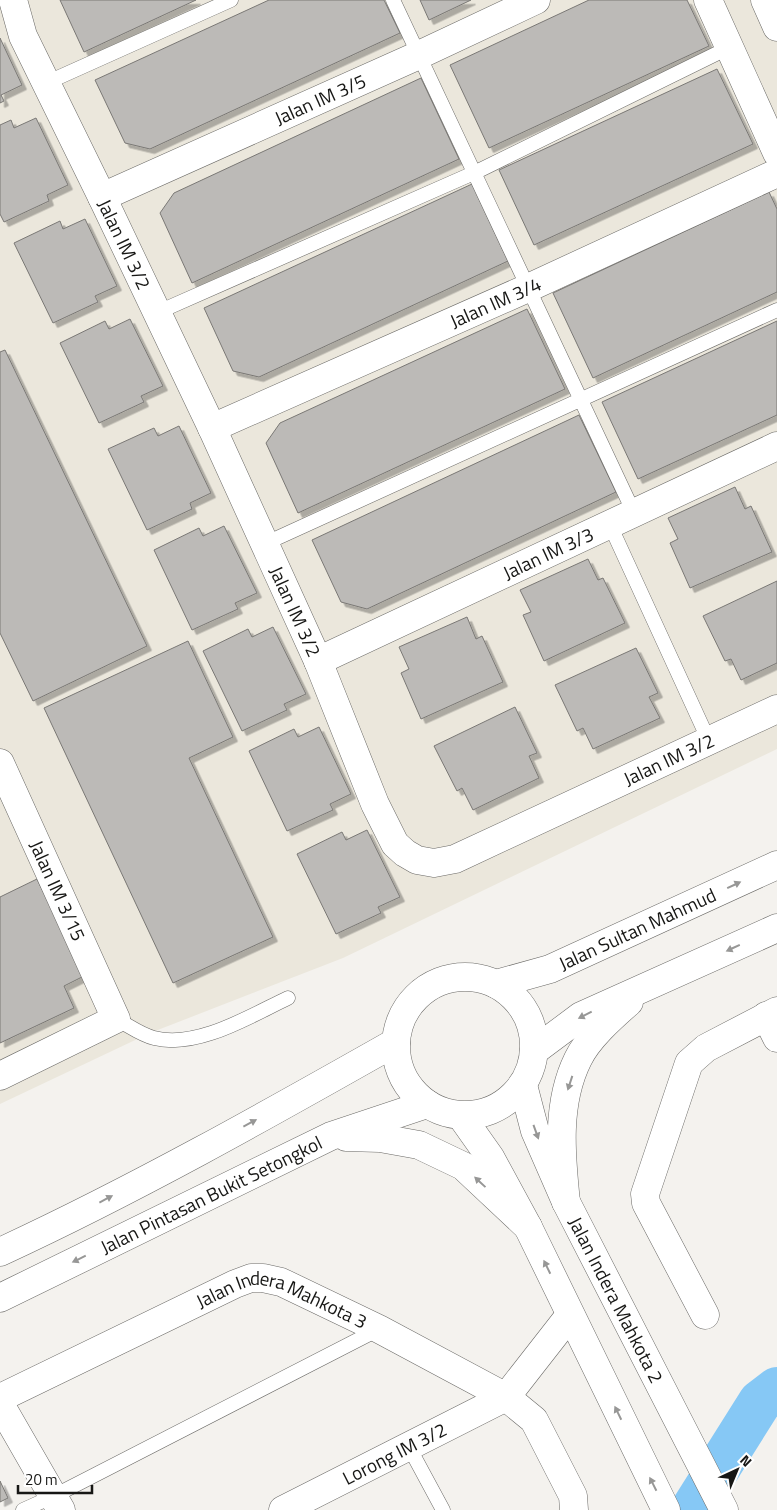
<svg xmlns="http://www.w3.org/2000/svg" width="777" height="1510" font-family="'Titillium Web',sans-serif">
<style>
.built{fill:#ebe7dc}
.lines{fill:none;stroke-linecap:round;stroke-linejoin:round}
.river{stroke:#86c8f5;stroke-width:44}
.building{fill:#bcbab7;stroke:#7a7875;filter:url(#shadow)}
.service-casing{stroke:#6a6966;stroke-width:15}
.minor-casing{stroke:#6a6966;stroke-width:29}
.tertiary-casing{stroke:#6a6966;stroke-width:29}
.secondary-casing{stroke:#6a6966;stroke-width:29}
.service{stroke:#fff;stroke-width:14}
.minor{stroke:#fff;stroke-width:28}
.tertiary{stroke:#fff;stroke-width:28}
.secondary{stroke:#fff;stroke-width:28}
.oneway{fill:#979796}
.labels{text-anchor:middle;stroke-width:4;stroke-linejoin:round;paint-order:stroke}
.street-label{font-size:19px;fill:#171715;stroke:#fff}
</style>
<defs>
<filter id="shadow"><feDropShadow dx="4.5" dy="4.5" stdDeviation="0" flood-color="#0004"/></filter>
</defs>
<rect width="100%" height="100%" fill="#f4f2ee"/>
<path class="built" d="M0,0H777V749L343,958L150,1033L0,1104Z"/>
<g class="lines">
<path class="river" d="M692,1510L760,1402L777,1389"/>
</g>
<path class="building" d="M60,0H196L84,52Z
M269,0H384L400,33L150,149L125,143L95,80Z
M420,0H471L429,20Z
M589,0H687L709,46L489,148L450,65Z
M0,38L22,85L1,95L4,101L0,103Z
M717,69L753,144L534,245L499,170Z
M421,78L459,159L192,283L160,213L174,193Z
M36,118L68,185L47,195L49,201L4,222L0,214V125L11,120L14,128Z
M472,184L508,261L259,377L233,371L204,308Z
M769,192L777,209V292L593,378L553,293Z
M85,219L117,286L95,296L98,302L53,323L14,243L60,221L63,229Z
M527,309L565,389L298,513L266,443L280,423Z
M130,319L163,386L141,396L144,402L99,423L60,343L105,321L109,329Z
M777,321V415L638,479L602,402Z
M5,350L147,646L33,701L0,633V352Z
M579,415L616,492L367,609L341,602L312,540Z
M179,426L211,493L190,503L192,509L147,530L108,449L154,428L158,436Z
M735,487L745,509L751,506L772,552L690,588L670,543L678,539L668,518Z
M224,526L257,593L235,603L238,609L192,630L154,550L199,528L203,536Z
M588,559L598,580L603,578L625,623L544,661L523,615L531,612L520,590Z
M777,581V663L741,680L731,659L725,661L703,616Z
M467,617L476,639L482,636L503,682L421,719L401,673L409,669L399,647Z
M273,627L306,694L284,704L287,710L242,731L203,651L248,629L252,637Z
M188,641L233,737L189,758L273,937L173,983L44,708Z
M636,648L658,693L649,697L660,718L593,749L583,728L577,731L555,685Z
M515,707L537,753L529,756L539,778L473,810L462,788L457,791L434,746Z
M319,727L351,794L330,804L333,810L287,831L249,751L294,729L298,737Z
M367,830L400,897L378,907L381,913L336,934L297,854L342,832L346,840Z
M37,879L84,976L64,986L74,1008L0,1043V897Z
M0,1481L8,1498L0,1502Z"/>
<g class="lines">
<g class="service-casing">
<path id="service" d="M393,0L634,513
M46,83L231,0
M156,313L476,172L730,47
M610,525L709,741
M264,544L777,310
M116,1019C128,1025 141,1035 154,1038C197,1049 250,1016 288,998
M409,1447L443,1510
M23,1510L54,1496L379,1329"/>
</g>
<g class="minor-casing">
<g id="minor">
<path id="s1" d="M13,0L23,36L102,197L212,428L318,661L375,804L395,844L405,853L417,860L434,863L455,859L777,709"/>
<path d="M708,0L777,153"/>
<path id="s2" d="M102,197L419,55L536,0"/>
<path id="s3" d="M212,428L528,288L777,173"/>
<path id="s4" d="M318,661L777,446"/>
<path id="s5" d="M0,763L116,1019L0,1076"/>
<path d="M766,1016L777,1038"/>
<path d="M705,1315L646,1203L645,1194L689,1063L706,1048L777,1011"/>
<path id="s6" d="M0,1398L235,1284L251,1278H263L281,1282L379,1329L506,1397L534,1420L573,1496L574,1510"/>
<path d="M0,1404L61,1510"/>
<path id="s7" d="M283,1510L506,1397L570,1315"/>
</g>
</g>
<g class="tertiary-casing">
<g id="tertiary">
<path d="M765,0L777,27"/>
<path id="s8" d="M523,1085L535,1131L566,1202L724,1510"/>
<path d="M461,1116L490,1157L528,1227L666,1510"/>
</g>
</g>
<g class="secondary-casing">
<g id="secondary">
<circle cx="465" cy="1046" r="69"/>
<path id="s9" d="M496,984L550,969L777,865"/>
<path d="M534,1051L581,1016L777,928"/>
<path d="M346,1137L380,1138L419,1145L463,1166L528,1227"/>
<path d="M566,1202C561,1155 556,1103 578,1059C588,1038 612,1017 629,1002"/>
<path d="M0,1252C134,1190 267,1115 396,1042"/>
<path id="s10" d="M0,1298L331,1136L427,1104"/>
</g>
</g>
<use href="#service" class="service"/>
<use href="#minor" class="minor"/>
<use href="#tertiary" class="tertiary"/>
<use href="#secondary" class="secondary"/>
</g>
<defs><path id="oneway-solid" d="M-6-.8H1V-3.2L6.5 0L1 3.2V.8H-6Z" transform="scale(1.25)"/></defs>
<g class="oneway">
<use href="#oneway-solid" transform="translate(734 885) rotate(-25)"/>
<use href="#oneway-solid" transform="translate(733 948) rotate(155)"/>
<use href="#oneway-solid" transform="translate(585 1015) rotate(153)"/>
<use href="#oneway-solid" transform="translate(570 1083) rotate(108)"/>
<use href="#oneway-solid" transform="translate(250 1123) rotate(-28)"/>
<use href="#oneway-solid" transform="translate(536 1132) rotate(70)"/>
<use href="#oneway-solid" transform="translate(480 1182) rotate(-137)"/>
<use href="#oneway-solid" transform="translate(106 1199) rotate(-28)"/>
<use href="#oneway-solid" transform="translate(79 1259) rotate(154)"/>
<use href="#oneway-solid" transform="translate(547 1267) rotate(-116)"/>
<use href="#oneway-solid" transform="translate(618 1413) rotate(-116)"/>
<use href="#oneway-solid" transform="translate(653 1484) rotate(-117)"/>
</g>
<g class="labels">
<g class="street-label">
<text dy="7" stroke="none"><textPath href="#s2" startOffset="239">Jalan IM 3/5</textPath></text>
<text dy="7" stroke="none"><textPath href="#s1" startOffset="269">Jalan IM 3/2</textPath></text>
<text dy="7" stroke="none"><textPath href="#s3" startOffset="310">Jalan IM 3/4</textPath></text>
<text dy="7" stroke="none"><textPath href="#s4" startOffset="254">Jalan IM 3/3</textPath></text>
<text dy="7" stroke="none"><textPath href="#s1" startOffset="674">Jalan IM 3/2</textPath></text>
<text dy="7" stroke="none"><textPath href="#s1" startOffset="1229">Jalan IM 3/2</textPath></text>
<text dy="7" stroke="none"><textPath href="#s5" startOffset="140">Jalan IM 3/15</textPath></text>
<text dy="7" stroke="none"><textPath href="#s9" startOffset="152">Jalan Sultan Mahmud</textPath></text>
<text dy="7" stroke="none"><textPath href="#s10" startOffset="235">Jalan Pintasan Bukit Setongkol</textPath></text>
<text dy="7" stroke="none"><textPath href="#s8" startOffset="235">Jalan Indera Mahkota 2</textPath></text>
<text dy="7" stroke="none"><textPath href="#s6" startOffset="311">Jalan Indera Mahkota 3</textPath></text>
<text dy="7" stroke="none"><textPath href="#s7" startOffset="125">Lorong IM 3/2</textPath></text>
</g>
</g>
<g transform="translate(737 1470) rotate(44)" stroke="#ffffff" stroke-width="4" paint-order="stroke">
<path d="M0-4L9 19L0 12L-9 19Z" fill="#171715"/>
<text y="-8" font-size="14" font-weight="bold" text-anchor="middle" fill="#171715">N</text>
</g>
<path d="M18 1485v8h74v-8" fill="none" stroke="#171715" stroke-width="2.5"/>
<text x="25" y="1485" font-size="15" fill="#171715" stroke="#ffffff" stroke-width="4" paint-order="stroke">20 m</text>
</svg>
